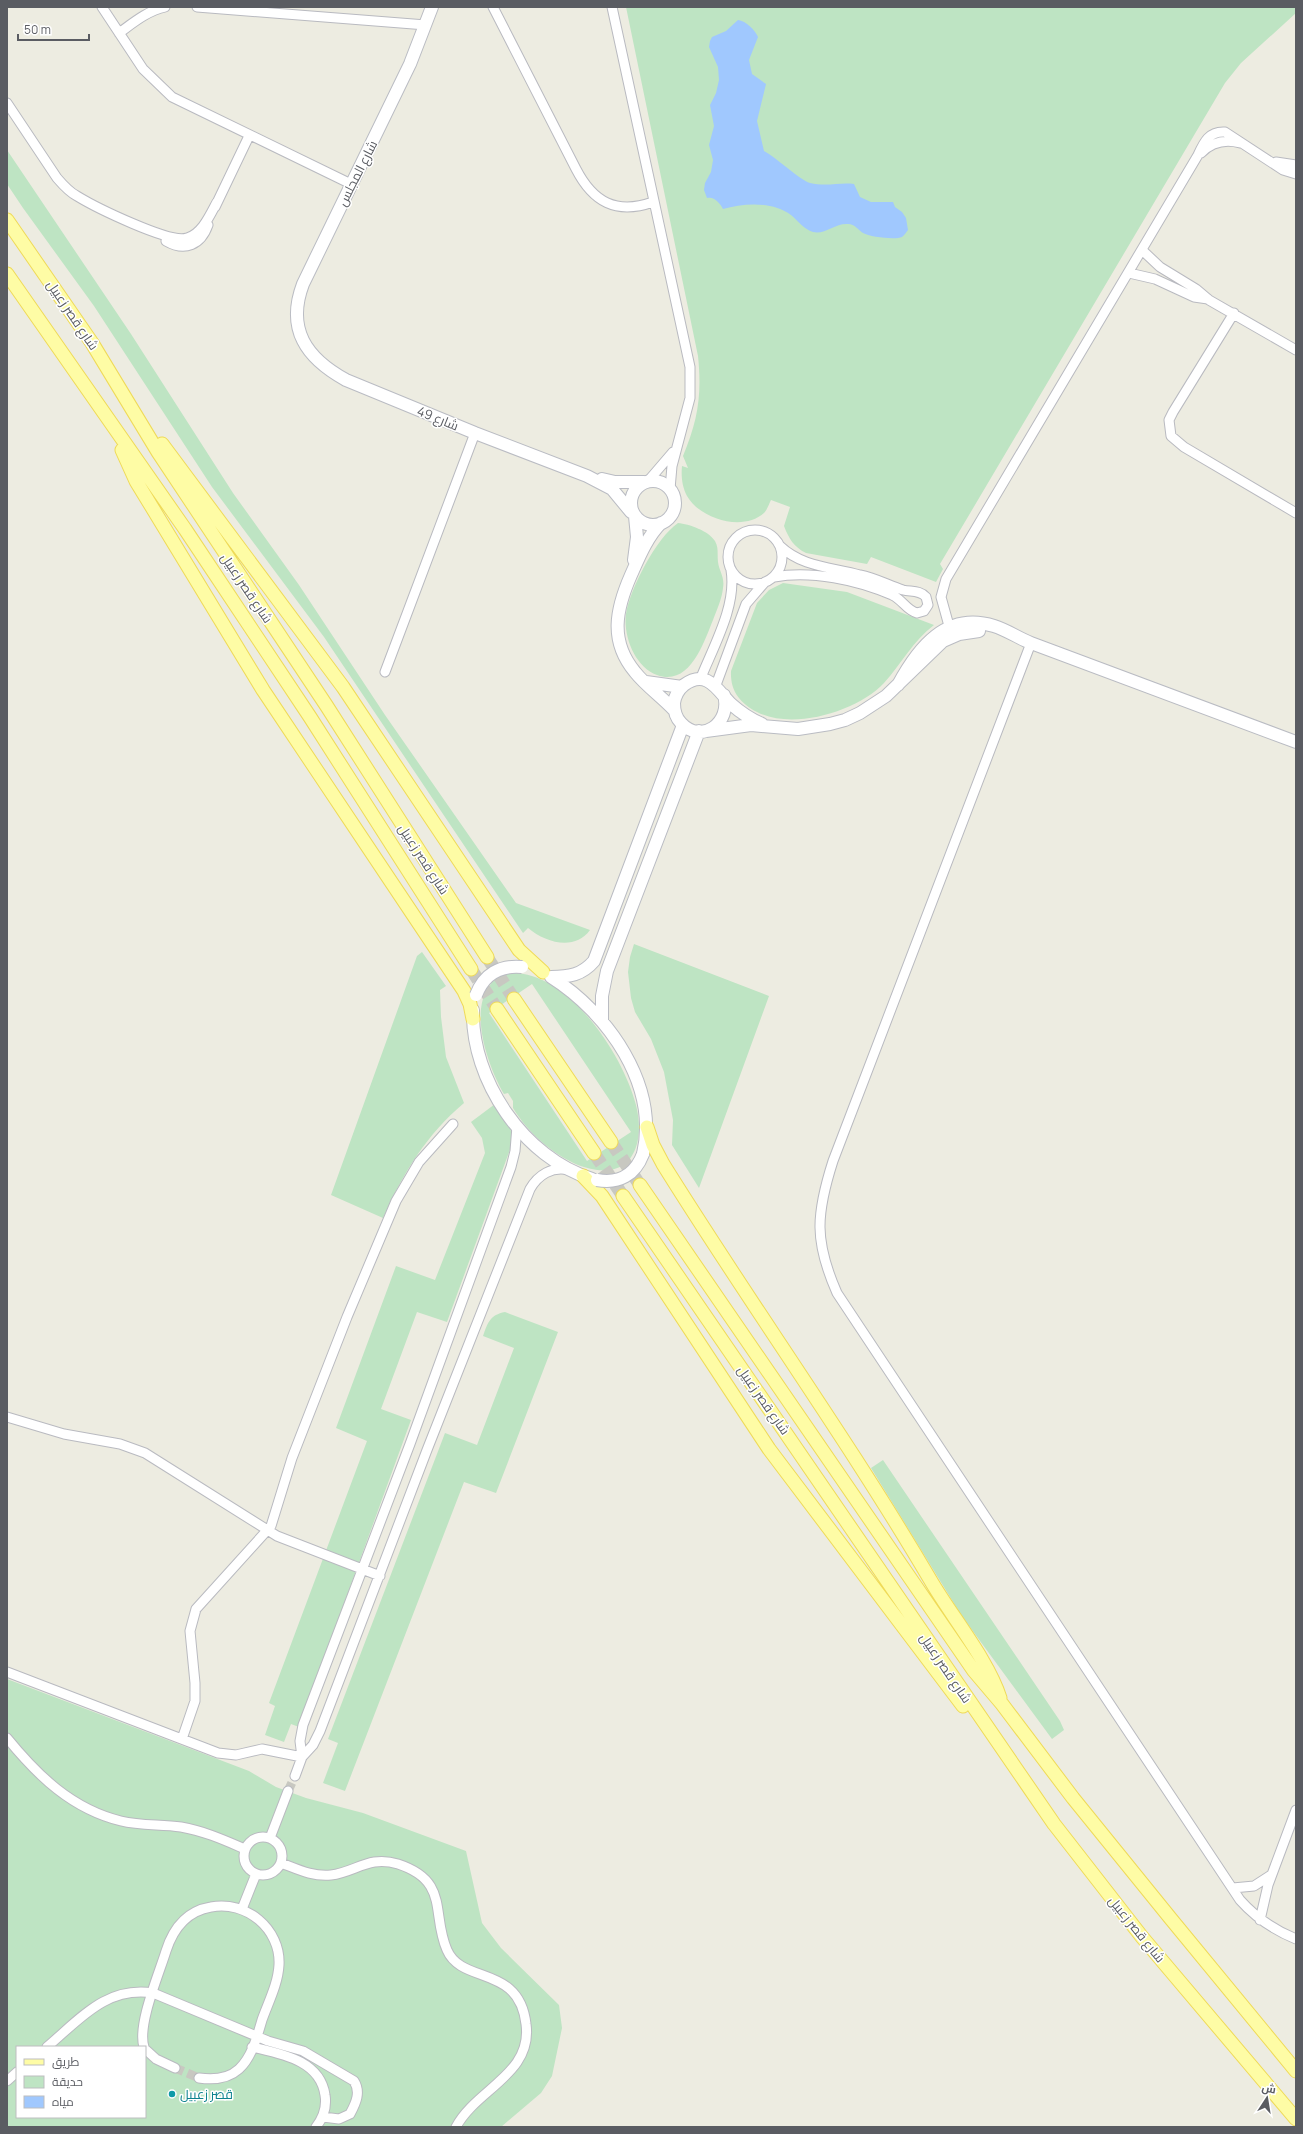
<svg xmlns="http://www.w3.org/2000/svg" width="1303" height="2134" font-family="Manrope,Cairo,sans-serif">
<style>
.green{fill:#bee4c3;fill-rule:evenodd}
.water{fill:#a0c8fe}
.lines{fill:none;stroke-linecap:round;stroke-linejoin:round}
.street-tunnel{stroke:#c8c8c1;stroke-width:9;stroke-dasharray:9 4.5;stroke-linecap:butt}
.primary-tunnel{stroke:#c8c8c1;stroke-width:13;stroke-dasharray:13 6;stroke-linecap:butt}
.street-casing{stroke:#b9bac0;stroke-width:11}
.secondary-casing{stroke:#babcc3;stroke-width:14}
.primary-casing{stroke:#efda58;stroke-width:15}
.street{stroke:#fff;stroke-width:9}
.secondary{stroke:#fff;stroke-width:12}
.primary{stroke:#fefca5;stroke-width:13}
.secondary-bridge-casing{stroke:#babcc3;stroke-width:14;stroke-linecap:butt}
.secondary-bridge{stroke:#fff;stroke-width:12}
.culture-dot{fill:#0f9aa8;stroke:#fff;stroke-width:1.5}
.labels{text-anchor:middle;stroke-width:3;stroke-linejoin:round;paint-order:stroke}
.street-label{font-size:13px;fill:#5a5c62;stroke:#fff}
.culture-label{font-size:13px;fill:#0d838f;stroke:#fff;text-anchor:start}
</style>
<rect width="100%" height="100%" fill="#edece1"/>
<path class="green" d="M626,7H1296V13L1241,63L1225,83L940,564L943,569L936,582L871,557L867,564L806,553C794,547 789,539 784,526L790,507L771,500C769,504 767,510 764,513C743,532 700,519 687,496C682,487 681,476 682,466L688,468L683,456C698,420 702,395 698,356Z
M7,150L131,334L233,493L299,585L385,715L516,903L590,930C575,951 546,943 528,928L523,933L324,637L212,487L94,306L23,208L7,184Z
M678,523C689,524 709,531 715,541C719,548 717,554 718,562C719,571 725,577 723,588C722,599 717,609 713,620C704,642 690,687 657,675C635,667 623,636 626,614C630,589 656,538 678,523Z
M783,583L847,592L934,625C913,641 902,663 884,683C858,711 793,731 757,712C740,703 730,691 731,671L757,603L769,590Z
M634,944L769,996L699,1188L672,1145L673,1120L664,1072L651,1039L635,1012L631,998L628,972L630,957Z
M422,952L446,986L440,990L441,1017L446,1057L464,1103C427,1134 403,1173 383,1218L331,1195L417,956Z
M506,973C566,967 623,1054 636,1105C646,1145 631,1182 584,1167C556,1158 528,1133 513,1108V1101L508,1093L504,1094C486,1063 461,992 506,973ZM532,984L631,1132L587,1161L489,1013Z
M495,1104C507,1119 512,1124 512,1144L447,1322L417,1312L381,1409L411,1420L299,1727L291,1724L284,1742L265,1735L275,1706L269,1703L367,1441L336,1428L396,1266L435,1280L485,1153L482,1138L471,1122Z
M505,1312L558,1332L496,1493L464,1482L345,1791L323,1783L338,1743L328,1739L445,1433L477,1445L514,1348L483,1336C488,1322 490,1315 505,1312Z
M883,1460L1060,1721L1064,1730L1052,1739L961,1615L871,1468Z
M7,1679L249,1771L276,1787L306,1798L363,1813L466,1851L482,1923L501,1948L559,2005L562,2028L552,2076L541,2093L501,2127H7ZM17,2047H145V2117H17Z"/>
<path class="water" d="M738,20C746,21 755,30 758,37L749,60L752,74L766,84L757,121L764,151C777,158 800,180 810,183C827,187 840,182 854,184L860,197L871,202H893L895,207L902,212L906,218L908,230C906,232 905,235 902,237C895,240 870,237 863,233C858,230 855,224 848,224C835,223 825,235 813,232C804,229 798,221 791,215C772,201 744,203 723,209C720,203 714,196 707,198L704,190L705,183L711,172L713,160L709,145L714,126L710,105L716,93L719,80L718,67L709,47L710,41L712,37L726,31Z"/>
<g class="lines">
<path class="street-tunnel" d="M288,1791L295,1776
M175,2068L199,2078"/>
<path class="primary-tunnel" d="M487,957L514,999
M471,969L497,1009
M611,1142L640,1185
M594,1153L623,1196"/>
<g class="street-casing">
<path id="street" d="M102,7L143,69L172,97L351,184
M197,7L426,25
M493,7L576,169C593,202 616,215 653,202
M612,7L690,367V398L672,466L670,489
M119,33C133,23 147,11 165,7
M7,103L57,178C63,185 69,192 77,196C95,207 170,244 187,238C202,234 210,215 217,202
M1201,153C1212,142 1225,139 1240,143
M1276,162L1296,165
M215,207L249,136
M166,241C185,252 201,245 208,225
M1142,250L1160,267L1196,289L1209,300L1296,350
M1129,273L1155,279L1194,297L1208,299
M1234,313L1173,412L1169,420L1171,436L1184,447L1296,513
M649,480L673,452
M728 557a27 27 0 1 1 54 0a27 27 0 1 1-54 0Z
M774,577C811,570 858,580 892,595C902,599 907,611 917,613L924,611L928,605L926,597C920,590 911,592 903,590C888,585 875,578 860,575C831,567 802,567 780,546
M951,633L941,597L946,579L1198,155C1204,142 1209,131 1225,132L1283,170L1296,174
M1031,643L833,1161C816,1214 814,1241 837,1293L1240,1900C1256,1918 1274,1930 1296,1939
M385,672L475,433
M700,680C713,647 737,606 731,570
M716,685L746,604L765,582
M7,1417L64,1434L120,1444L145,1453L277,1536L380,1576
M7,1672L218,1753L236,1755L262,1749L302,1757
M7,1738C38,1776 72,1809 121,1821C141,1826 161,1824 181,1827C204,1831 224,1840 245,1849
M182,1739L195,1701V1683L190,1631L196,1609L271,1526L292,1458L347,1317L396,1201L419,1162L453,1124
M302,1757L313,1745L320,1731L427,1450L530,1189C538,1175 552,1166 569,1170
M295,1776L302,1757L300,1741L303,1725L410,1444L511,1167L515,1151L517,1126
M244 1856a19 19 0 1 1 38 0a19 19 0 1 1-38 0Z
M270,1838L288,1791
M281,1863C297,1869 313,1877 331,1875C356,1872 369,1855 398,1864C450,1881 431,1914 447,1950C462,1985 519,1964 526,2024C533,2074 476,2089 456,2127
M1233,1888L1254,1886L1271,1875
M242,1909L256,1874
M1260,1920L1268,1885L1296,1810
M47,2047C80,2019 106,1986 153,1993L268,2041L303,2051L354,2081C361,2092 356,2103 350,2114L339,2119L323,2117
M144,2047C137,2025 159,1974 166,1951C173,1929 187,1911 211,1907C246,1900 281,1929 279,1965C278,1984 268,2003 262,2020C257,2037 252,2057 239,2069C228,2079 213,2080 199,2078
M252,2047C281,2054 320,2060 325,2095C327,2107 323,2118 316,2127
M145,2049L156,2059L175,2068
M7,2081L17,2072"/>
</g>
<g class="secondary-casing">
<path id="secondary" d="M432,7L410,64L303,284C286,329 306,358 346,380L475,433L587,476L612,489L631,512
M602,479L615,482H644
M631 503a22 22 0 1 1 44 0a22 22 0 1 1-44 0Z
M661,523C647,537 639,557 631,575C616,609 609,641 635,672C646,686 662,697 674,710
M634,560L637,537L635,516
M646,682L682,687
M898,685C918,648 946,611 994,626C1007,630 1018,638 1031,643L1296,742
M724,695C732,723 701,745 681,723C676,718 674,710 674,703C675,696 679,689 684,685C707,668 718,691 731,704C740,712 750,719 762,724
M706,731L751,725L798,729L830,724L845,720L860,713L886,696L943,641L959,634L979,631
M551,977C569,977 582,975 594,961L683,725
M551,977C608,1013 659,1085 643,1154
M473,1010C471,1080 524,1158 592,1179
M602,1021V996L607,971L699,731"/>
</g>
<g class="primary-casing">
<path id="primary" d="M7,220L92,343L158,452L326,705L487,957
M7,274L185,529L310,717L471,969
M162,444L343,687L519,950L543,972
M122,450L136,481L263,690L464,991L470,1004L473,1019
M514,999L611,1142
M497,1009L594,1153
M647,1127L653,1145L663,1164C750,1304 847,1438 931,1581C952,1617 988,1660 1000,1698
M583,1176L602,1196L769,1449L963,1706
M640,1185L974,1671L1002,1704L1073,1798L1171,1919L1296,2071
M623,1196L1054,1824L1142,1937L1296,2119"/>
</g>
<use href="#street" class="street"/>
<use href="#secondary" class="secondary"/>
<use href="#primary" class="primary"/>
<g class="secondary-bridge-casing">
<path id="secondary-bridge" d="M476,995C484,974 500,965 522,967
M597,1180C619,1184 635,1175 643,1154"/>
</g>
<use href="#secondary-bridge" class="secondary-bridge"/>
</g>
<circle class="culture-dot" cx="172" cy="2094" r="4"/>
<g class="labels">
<g class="street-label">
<text transform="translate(357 173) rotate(-63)" y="5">شارع المجلس</text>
<text transform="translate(73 315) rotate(56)" y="5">شارع قصر زعبيل</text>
<text transform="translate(438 418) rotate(22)" y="5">شارع 49</text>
<text transform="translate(247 588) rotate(56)" y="5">شارع قصر زعبيل</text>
<text transform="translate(424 859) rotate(57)" y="5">شارع قصر زعبيل</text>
<text transform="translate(764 1400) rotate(55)" y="5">شارع قصر زعبيل</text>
<text transform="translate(946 1668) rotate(56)" y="5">شارع قصر زعبيل</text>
<text transform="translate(1137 1929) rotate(51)" y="5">شارع قصر زعبيل</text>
</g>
<g class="culture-label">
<text x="180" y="2099">قصر زعبيل</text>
</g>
</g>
<rect width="1303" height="2134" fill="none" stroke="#5a5c62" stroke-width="16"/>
<rect x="16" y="2046" width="130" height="72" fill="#ffffff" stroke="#bdbec0"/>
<rect x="24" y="2059" width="20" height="6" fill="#fefca5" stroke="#bdbec0"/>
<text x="52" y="2066" font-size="12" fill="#5a5c62">طريق</text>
<rect x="24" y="2076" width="20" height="12" fill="#bee4c3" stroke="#bdbec0"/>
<text x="52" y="2086" font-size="12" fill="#5a5c62">حديقة</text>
<rect x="24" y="2096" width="20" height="12" fill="#a0c8fe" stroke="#bdbec0"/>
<text x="52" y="2106" font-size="12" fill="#5a5c62">مياه</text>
<g transform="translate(1267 2098) rotate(12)" stroke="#ffffff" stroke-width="3" paint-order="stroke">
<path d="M0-3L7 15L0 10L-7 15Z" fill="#5a5c62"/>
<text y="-6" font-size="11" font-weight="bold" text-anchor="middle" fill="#5a5c62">ش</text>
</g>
<path d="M18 34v6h71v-6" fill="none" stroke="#5a5c62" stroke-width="2"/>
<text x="24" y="34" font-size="12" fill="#5a5c62" stroke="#ffffff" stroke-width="3" paint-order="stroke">50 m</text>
</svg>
